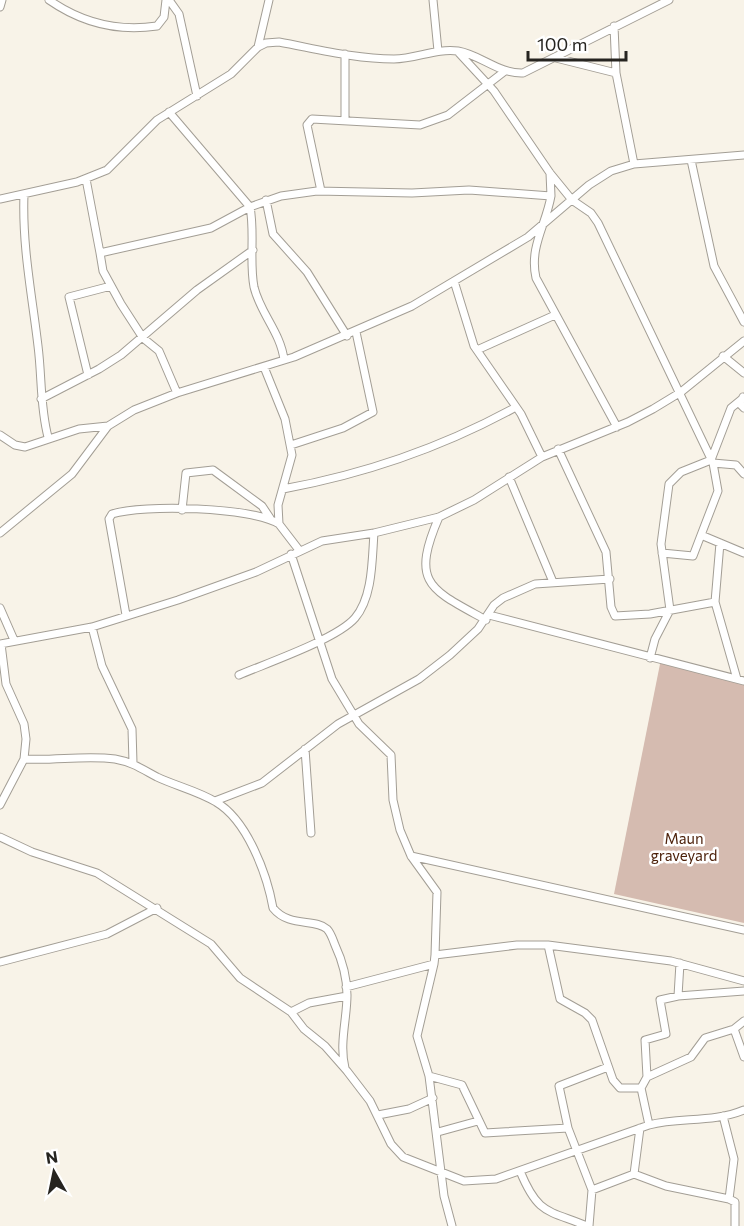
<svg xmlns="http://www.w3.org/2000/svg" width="744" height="1226" font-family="Commissioner,sans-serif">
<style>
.green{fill:#d5bbb0}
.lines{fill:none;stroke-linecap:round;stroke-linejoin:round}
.minor-casing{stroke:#a39e95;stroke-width:9}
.minor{stroke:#fff;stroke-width:7}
.labels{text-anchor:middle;stroke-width:5;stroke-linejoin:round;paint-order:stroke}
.park-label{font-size:15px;fill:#4c210a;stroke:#fff}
</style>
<rect width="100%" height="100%" fill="#f8f3e8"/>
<path class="green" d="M661,659L744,682V923L614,894Z"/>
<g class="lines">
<g class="minor-casing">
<path id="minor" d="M49,0C82,23 117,32 157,26L164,17L166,0
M169,0L179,14L197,96
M433,0L438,51
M0,7L2,0
M614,26L616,73
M258,47L269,0
M459,53L494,91L550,173L572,200L591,213L598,223L713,463L736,465L744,474
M345,54V120
M556,58L616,73L634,164
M169,112L250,207L281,196L317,191L412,193L469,190L551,196L550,173
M691,160L714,266L744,322
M86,179L100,253
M321,191L307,125L312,119L420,125L448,115L505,71
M24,194C22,246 32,295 38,346C42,377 40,407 48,437
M551,196C546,225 529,247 536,278L617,427
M0,199L77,182L107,170L157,120L231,74L258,47L266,43L279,42C317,49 355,59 394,59C416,59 436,48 458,51C481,55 499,74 523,73L669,0
M266,200L273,234L307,272L347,336
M454,281L474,346L521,414L542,457
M477,350L555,315
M723,356L744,373
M264,367L285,419L292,455L278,505L279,524L299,550
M88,375L69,297L111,286
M177,393L159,351L143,338L121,304L103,271L100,253L211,228L250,207C255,233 249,261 254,287C260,313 281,333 284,360
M743,397L740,404L744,408
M41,399L99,369L121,355L197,290L253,250
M0,435L15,445L25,447L79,429L108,426
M291,445L343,428L373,412L356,332
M558,449L606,552L611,607L615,616L650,614L715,602L720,543
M713,463L718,491L701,535L744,553
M509,477L553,582
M283,489C365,474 443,447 516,407
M182,510L186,473L213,470L262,506L270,518
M439,517C410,584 430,589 486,620
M0,533L72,474L108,426L134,410L177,393L294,357L412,306L528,237L589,185L611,171L634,164L744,155
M662,553L693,556L701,535
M291,554L332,679L359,724L391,755L393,800L400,830L411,856L437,892L435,955
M715,602L737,679
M0,608L14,640
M126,615L109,519L112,514C143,504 252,507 279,524
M489,615L744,681
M92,627L102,666L132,729L133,763
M0,644L92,627L178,600L256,572L322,541L374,533L439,517L474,500L542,457L628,422L653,409L681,392L744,341
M650,658L655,639L670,610L661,544L669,484L681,472L711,460L731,408L742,399
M239,675C267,663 337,639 355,618C373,597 372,559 374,533
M305,749L311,833
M24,759C54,761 85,755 115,759C132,762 142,769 157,777C176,786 198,791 216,802C247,820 267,874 273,908C289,928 315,918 327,929C331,933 333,940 335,945C342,960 347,978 347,995C347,1019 339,1044 345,1068
M215,801L262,783L338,724L419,679L450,655L478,629L494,605L503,598L535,584L610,579
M0,805L24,759L26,739L24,724L6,684L1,644
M0,837L32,852L97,873L211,944L240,978L291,1012L304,1029L325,1046L347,1071L370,1101L391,1144L403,1157L464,1181L496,1179L649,1125C680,1117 713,1123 744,1110
M411,856L744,930
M548,945L560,999L585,1013L592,1020L613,1080L620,1088H641L647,1077L691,1057L705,1038L734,1029
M0,962L107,934L157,908
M434,964L417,1036L429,1076L444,1196L452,1226
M346,987L434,964L435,955L517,945H548L671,961L744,981
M678,996L680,963
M291,1012L309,1003L347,996
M744,1021L734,1029L744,1057
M429,1076L462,1085L485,1133L568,1128L592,1190L589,1226
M647,1077L645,1040L666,1034L660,1000L678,996L744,991
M641,1088L649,1125
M378,1115L409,1109L433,1098
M723,1116L734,1159L729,1199L735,1202V1226
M568,1128L559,1086L608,1067
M438,1132L478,1121
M520,1171C538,1215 548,1210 587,1226
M634,1174L640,1128
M592,1190L634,1174L666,1186L729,1199"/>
</g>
<use href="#minor" class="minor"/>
</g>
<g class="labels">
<g class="park-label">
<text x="684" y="844">Maun<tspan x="684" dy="17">graveyard</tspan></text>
</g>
</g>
<g transform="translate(54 1172) rotate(351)" stroke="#ffffff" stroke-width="4.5" paint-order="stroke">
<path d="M0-4.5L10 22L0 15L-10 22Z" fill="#262420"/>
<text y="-9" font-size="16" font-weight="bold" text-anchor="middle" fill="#262420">N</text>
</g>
<path d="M528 51v9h98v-9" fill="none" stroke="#262420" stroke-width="3"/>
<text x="537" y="51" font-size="18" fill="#262420" stroke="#ffffff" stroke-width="4.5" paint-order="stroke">100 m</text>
</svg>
